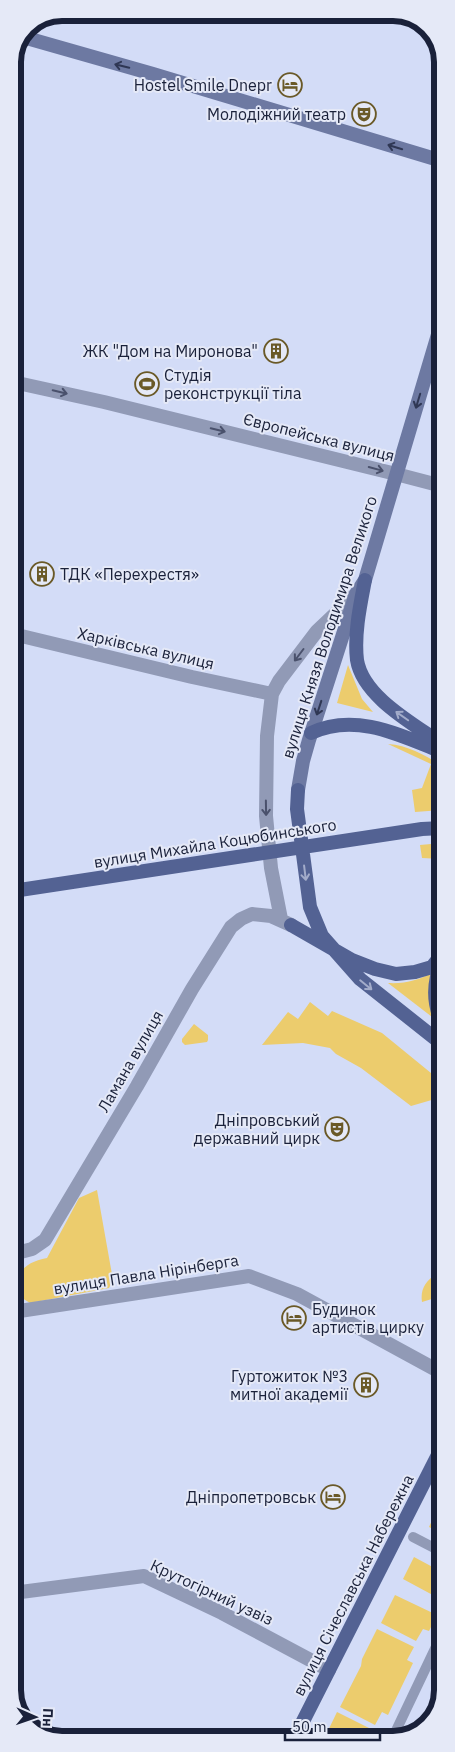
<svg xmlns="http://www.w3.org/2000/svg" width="455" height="1752" font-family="'IBM Plex Sans',sans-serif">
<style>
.grass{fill:#eccc6d}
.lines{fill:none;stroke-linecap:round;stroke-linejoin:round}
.pedestrian{stroke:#919ab6;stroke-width:10}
.minor{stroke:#919ab6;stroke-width:14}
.tertiary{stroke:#919ab6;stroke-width:14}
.secondary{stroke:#6d79a2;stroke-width:14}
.primary{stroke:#536293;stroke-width:14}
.oneway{stroke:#2f3754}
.oneway2{stroke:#4a516c}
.oneway3{stroke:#a3acca}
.labels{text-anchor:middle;stroke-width:4;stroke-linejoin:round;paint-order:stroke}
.poi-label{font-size:16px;fill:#1a213a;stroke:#e5e9f7;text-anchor:end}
.street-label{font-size:16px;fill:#1a213a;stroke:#e5e9f7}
.rim{fill:none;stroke:#1a213a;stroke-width:6}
</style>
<rect width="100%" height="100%" fill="#d3dcf7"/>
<path class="grass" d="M348,665L362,699L373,712L337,703Z
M388,744C408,745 425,756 442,765V810L415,812L412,790L422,788L431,764Z
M442,843V859L422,858L420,845Z
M434,972L436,1020L388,983C405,984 419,980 434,972Z
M310,1002L328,1016L332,1011L382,1033L442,1082V1097L411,1106L361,1068L336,1054L330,1048L303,1043L262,1045L288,1012L298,1019Z
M194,1024L208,1035V1040L207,1042L185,1045L182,1042V1039Z
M97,1190L113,1280L109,1288L30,1303L22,1298C13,1273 23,1263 47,1258L79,1198Z
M436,1274L441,1287L436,1292L435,1298L422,1302C420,1289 426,1281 436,1274Z
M439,1505L442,1507V1534L440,1539L433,1535L435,1530L429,1527Z
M414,1557L442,1572V1600L403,1579Z
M395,1595L437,1615L429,1631L423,1629L416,1641L381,1623Z
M377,1629L414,1647L407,1660L413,1663L388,1715L382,1712L375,1725L340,1707L361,1666L362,1659Z
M337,1712L373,1730L369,1739H324Z"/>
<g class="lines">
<path class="pedestrian" d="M413,1537L442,1552
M392,1739L442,1634"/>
<path class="minor" d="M13,382L104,402L396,474
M13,634L192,677L272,694
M281,919L271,868L266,816L267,736L272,694L279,681L317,631L356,594
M13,1254L32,1249L45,1240L137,1086L192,989L231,927L241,919L252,914L271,916L291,925
M13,1312L249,1276L297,1294L442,1373
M13,1593L144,1576L222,1613L329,1670"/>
<path class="tertiary" d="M396,474L442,486"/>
<path class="secondary" d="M23,37L153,74L442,161
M298,790L303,761L309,740L356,594L365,580L442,321"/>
<path class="primary" d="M365,580C360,606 354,634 357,660C363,697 414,724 442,744
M311,733C355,712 400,735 442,752
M298,790L297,809L310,907L322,936L360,979L442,1044
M13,891L422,829L442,828
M291,925L352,960L375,969L396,974L415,972L432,967L442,954
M442,962C433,982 433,1003 442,1023
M294,1739L442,1447"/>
</g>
<defs><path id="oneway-shaft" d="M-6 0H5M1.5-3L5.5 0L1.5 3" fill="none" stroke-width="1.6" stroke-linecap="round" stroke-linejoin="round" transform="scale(1.25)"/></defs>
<g class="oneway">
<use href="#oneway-shaft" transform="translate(122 66) rotate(-166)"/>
<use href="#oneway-shaft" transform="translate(395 147) rotate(-163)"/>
<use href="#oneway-shaft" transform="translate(418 401) rotate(107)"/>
<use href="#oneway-shaft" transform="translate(319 708) rotate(108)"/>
</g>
<g class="oneway2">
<use href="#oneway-shaft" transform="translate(60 392) rotate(13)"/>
<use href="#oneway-shaft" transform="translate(218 430) rotate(14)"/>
<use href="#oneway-shaft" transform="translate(376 469) rotate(15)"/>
<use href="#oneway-shaft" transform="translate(299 655) rotate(127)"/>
<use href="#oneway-shaft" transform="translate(266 808) rotate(89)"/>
</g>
<g class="oneway3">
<use href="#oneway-shaft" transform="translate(402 716) rotate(-145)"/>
<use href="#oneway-shaft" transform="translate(305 873) rotate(83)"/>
<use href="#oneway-shaft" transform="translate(366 985) rotate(39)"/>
</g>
<defs>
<g id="hotel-ring" transform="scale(1.25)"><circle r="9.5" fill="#e5e9f7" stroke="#6a5927" stroke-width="1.5"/><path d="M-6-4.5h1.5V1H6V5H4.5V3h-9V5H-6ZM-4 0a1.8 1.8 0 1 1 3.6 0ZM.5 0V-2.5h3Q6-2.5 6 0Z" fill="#6a5927"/></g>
<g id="theatre-ring" transform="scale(1.25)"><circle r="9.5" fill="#e5e9f7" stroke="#6a5927" stroke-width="1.5"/><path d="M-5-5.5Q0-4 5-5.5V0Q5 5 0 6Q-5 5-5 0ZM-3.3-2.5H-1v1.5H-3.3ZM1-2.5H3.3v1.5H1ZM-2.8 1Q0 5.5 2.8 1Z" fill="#6a5927"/></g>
<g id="building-ring" transform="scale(1.25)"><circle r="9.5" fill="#e5e9f7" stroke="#6a5927" stroke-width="1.5"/><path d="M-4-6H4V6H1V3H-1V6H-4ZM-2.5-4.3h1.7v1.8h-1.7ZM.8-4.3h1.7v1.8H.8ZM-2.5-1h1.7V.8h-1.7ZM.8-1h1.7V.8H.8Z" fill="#6a5927"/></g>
<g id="stadium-ring" transform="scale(1.25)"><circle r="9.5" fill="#e5e9f7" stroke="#6a5927" stroke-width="1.5"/><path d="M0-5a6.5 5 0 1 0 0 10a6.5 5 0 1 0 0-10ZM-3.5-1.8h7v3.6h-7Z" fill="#6a5927"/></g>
</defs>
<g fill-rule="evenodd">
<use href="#hotel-ring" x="290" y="85"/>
<use href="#theatre-ring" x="364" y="114"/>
<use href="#building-ring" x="276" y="351"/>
<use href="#stadium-ring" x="147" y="384"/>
<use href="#building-ring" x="42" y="574"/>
<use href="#theatre-ring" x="337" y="1129"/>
<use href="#hotel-ring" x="294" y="1318"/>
<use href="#building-ring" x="366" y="1385"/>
<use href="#hotel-ring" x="333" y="1497"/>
</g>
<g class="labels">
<g class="poi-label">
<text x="272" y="91">Hostel Smile Dnepr</text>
<text x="346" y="120">Молодіжний театр</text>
<text x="258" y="357">ЖК "Дом на Миронова"</text>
<text x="164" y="381" text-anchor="start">Студія<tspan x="164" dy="18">реконструкції тіла</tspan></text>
<text x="60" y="580" text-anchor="start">ТДК «Перехрестя»</text>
<text x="320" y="1126">Дніпровський<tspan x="320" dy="18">державний цирк</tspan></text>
<text x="312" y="1315" text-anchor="start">Будинок<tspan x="312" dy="18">артистів цирку</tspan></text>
<text x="348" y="1382">Гуртожиток №3<tspan x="348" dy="18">митної академії</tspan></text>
<text x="316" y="1503">Дніпропетровськ</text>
</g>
<g class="street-label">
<text transform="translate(319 437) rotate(14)" y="6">Європейська вулиця</text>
<text transform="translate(329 627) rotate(-72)" y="6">вулиця Князя Володимира Великого</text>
<text transform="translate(146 648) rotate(13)" y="6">Харківська вулиця</text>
<text transform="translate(215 843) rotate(-9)" y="6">вулиця Михайла Коцюбинського</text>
<text transform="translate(130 1061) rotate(-60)" y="6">Ламана вулиця</text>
<text transform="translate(146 1274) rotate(-9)" y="6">вулиця Павла Нірінберга</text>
<text transform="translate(353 1585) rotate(-63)" y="6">вулиця Січеславська Набережна</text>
<text transform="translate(212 1592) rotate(25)" y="6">Крутогірний узвіз</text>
</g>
</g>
<path d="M0 0H455V1752H0ZM62 21H393A41 41 0 0 1 434 62V1690A41 41 0 0 1 393 1731H62A41 41 0 0 1 21 1690V62A41 41 0 0 1 62 21Z" fill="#e5e9f7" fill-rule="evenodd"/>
<path class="rim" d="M62 21H393A41 41 0 0 1 434 62V1690A41 41 0 0 1 393 1731H62A41 41 0 0 1 21 1690V62A41 41 0 0 1 62 21Z"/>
<g transform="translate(35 1717) rotate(92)" stroke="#e5e9f7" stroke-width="4" paint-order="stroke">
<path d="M0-4L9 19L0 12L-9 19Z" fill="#1a213a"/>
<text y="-8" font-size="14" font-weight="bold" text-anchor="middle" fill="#1a213a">Пн</text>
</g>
<path d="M285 1732v8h95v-8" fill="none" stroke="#1a213a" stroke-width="2.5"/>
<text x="292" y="1732" font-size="15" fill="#1a213a" stroke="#e5e9f7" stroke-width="4" paint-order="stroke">50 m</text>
</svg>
